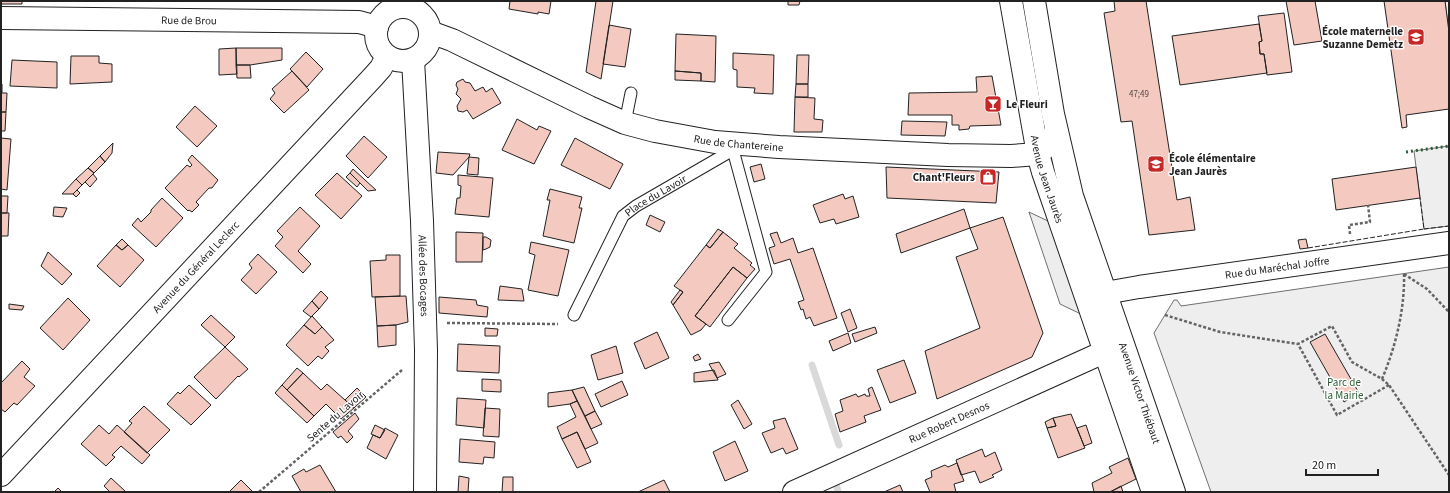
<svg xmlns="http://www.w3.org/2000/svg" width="1450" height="493" font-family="'Source Sans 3',sans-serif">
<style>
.green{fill:#eee;stroke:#6f6f6f}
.parking{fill:#ededed;stroke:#6f6f6f}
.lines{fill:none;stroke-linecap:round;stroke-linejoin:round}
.stream{stroke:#d9d9d9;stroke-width:7}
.building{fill:#f3c9c0;stroke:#222}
.lane-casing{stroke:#222;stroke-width:13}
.street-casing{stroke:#222;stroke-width:24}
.primary-casing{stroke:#222;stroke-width:24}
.path{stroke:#646464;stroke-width:2.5;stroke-dasharray:3 2;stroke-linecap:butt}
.lane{stroke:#fff;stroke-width:11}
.street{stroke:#fff;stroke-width:22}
.primary{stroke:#fff;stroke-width:22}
.hedge{stroke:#2f5e38;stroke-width:3;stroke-dasharray:2 3;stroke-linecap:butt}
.fence{stroke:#222;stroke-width:1;stroke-dasharray:5 2;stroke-linecap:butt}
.labels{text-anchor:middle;stroke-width:3;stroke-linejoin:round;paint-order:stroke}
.number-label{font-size:9px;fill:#564c4a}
.street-label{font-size:11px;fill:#222;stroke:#fff}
.poi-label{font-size:11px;font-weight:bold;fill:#222;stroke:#fff;text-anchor:end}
.park-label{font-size:11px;fill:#2f5e38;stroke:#fff}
</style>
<rect width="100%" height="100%" fill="#fff"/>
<path class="green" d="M1445,1H1449V32Z
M1449,146V226L1424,229L1414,151Z
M1449,267V492H1211L1154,333L1174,300H1177L1181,306Z"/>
<path class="parking" d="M1029,212L1050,222L1085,316L1060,304Z"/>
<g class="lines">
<path class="stream" d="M812,365L839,445
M837,487L838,492"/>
</g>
<path class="building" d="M1,1H22V4H1Z
M510,1H551L549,14L538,12V14L509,9Z
M596,1H613L601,79L586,72Z
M788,1H800L799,5H788Z
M1114,1H1146L1177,200L1190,197L1195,230L1149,235L1132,121L1121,122L1104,13L1115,11Z
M1286,1H1315L1322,41L1294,45Z
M1384,1H1445L1449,32V109L1406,115L1407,127L1402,128Z
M1284,13L1292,72L1267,75L1264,54H1260L1259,42L1262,41L1258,16Z
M1259,24L1262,41L1259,42L1260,54H1264L1267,73L1180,85L1172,36Z
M609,25L631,29L625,67L603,64Z
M676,34L716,36L715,82L701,81V73L675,71Z
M236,48H282V60L250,65H236Z
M236,48L237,74L219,75V49Z
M306,52L323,69L307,87L290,69Z
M733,53L774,55L773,94L754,93L755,88L737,87V70L733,69Z
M797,55H809L808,84H796Z
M71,56H99V63L112,64V82L70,84Z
M12,60L57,62V88L10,86Z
M236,65H250L251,78H237Z
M292,71L309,90L284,113L270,99L275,93L272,89Z
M675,71L701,73V81L675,80Z
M992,76L1001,125L970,126L969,129L959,130V125H952V115H908L909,93L977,92L976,77Z
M463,79L465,82L470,83L475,91L483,87L486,92L492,88L501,103L473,119L467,110L463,112L458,111L457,106L461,99L456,94L458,89L456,85L457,82Z
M1,84H2V93H7L6,112H1Z
M796,84H808V97H795Z
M795,97L815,98L814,119L823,120L822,132H794Z
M195,106L217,126L197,147L176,127Z
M1,112H6L5,131H1Z
M517,119L537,130L539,126L551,131L534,164L502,150Z
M902,121L947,122L945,136L901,135Z
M364,136L387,157L368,178L346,156Z
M1,138L11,139L7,190L1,189Z
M575,138L623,164L610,189L561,165Z
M113,143L112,153L105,162L100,156Z
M438,152L470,154L469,157L453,175L436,173Z
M192,155L218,180L212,188H209L196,202L199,205L192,212L189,210L188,211L165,188L187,165L190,167L192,165L188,160Z
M100,156L105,162L94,173L88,168Z
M469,157L479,158L478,175L467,174Z
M761,164L765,179L754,182L750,167Z
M886,167L999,172L996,203L887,198Z
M1416,167L1420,198L1336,210L1332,179Z
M88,168L94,173L82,185L76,179Z
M353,169L376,190L368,191L350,173Z
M337,173L362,196L341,219L315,195Z
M350,173L360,183L357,187L346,177Z
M93,174L97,179L90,187L85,182Z
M458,175L493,178L489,217L455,214L457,198H460L461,186L458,185Z
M76,179L82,185L73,194H62Z
M550,189L582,197L579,208H582L574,243L543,236L550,200H547Z
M77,190L80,193L76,197L73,194Z
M843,194L845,199L853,196L859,217L836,224L834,219L820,223L813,205Z
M1,196H8L7,213H1Z
M162,198L183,218L156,247L132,225L138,218L141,222L151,212V210Z
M54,207L67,208L63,217L53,216Z
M300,207L320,226L298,251L311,264L303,273L275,246L283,237L277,231Z
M964,209L970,228L901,253L896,234Z
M1,213H9L8,236H1Z
M650,215L665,222L660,232L646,225Z
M1003,217L1043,333L1032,357L937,399L925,351L980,328L956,257L978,249L970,228Z
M718,229L723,232L710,248L706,245Z
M456,232L483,233L482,262H456Z
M723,232L738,244L734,248L752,263L750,265L755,269L747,278L733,267L695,316L706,324L701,330L691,335L673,305L683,292L674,286L706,245L710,248Z
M777,232L781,243L793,238L798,253L813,248L837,318L814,326L810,317L806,319L803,309L801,310L798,302L804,300L790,259L774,264L769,248L775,246L770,234Z
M483,237H486L491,240L490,247L486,249L483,250Z
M122,239L128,245L122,250L116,245Z
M1306,239L1308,248L1300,249L1298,240Z
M531,242L569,250L558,296L528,290L535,255L529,253Z
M116,245L122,250L128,245L144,260L120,287L97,266Z
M48,252L72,274L62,285L41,266Z
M258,254L277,272L256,294L241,280L252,268L249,264Z
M386,255H400V296L372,297L370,261L386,260Z
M733,267L747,278L710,327L695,316Z
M500,286L522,289L524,301L498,300Z
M680,290L683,292L673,305L671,302Z
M321,291L328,298L319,309L312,301Z
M406,296L408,322L396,325L377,326L375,297Z
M439,297L476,300L477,305L488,307L487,317L439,313Z
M68,298L90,320L63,350L40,328Z
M312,301L319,309L311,317L303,311Z
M9,304L24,306L22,310L9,309Z
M850,309L857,328L848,332L841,313Z
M211,315L235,337L225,347L201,325Z
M312,316L322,327L315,334L304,325Z
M304,325L315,334L322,327L334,340L325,347L329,351L322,359L318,356L308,366L286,345Z
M396,325V345L378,347L377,326Z
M875,327L877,333L855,342L852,334Z
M485,328L498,329L497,336H485Z
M657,332L669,358L645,369L634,343Z
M848,333L851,343L833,351L829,341Z
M1325,334L1359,393L1344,402L1310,342Z
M458,344L500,346L499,373L457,371Z
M616,346L623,373L598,380L591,355Z
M225,347L248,369L239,377L238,376L216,399L194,377Z
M698,354L701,359L695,361L693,357Z
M904,360L916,393L890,403L877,370Z
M22,361L30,369L24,377L35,386L17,405L14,403L5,412L1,409V383Z
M719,362L726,374L717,378L709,364Z
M297,368L303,373L287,390L282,385Z
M714,370L718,380L694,382V373Z
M303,373L321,390L327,384L354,408L341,419L326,404L314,416L287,390Z
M482,379L501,380V392L482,391Z
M622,381L628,395L601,407L595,394Z
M189,385L211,405L191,425L167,404L178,392L180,394Z
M282,385L314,416L307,423L275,393Z
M584,387L595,411L585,416L572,390Z
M872,387L881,410L864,416L866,422L840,432L835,414L843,411L840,400L856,394L858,397L865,394L866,396H870L868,389Z
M357,388L366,397L354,408L345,400Z
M572,390L577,401L570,404L548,407V393Z
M457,398L486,400L484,428L456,425Z
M738,400L752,424L744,429L731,405Z
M577,401L598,443L585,449L577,432L562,439L557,427L576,417L570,404Z
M144,406L170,430L147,453L124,432L132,423L129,421Z
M485,408L500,409L499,437L483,436Z
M595,411L602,424L591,429L585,416Z
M355,413L359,419L348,431L353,437L347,443L341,436L338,438L333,432Z
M1071,414L1085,448L1058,458L1047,428L1056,426L1053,418Z
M785,418L798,449L786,454L783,448L771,453L762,433L775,428L773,421Z
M1053,418L1056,426L1047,428L1045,422Z
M99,425L109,434L117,425L150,455L142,464L121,446L112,455L115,457L106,466L81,444Z
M375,425L385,430L380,438L371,434Z
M1086,425L1092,443L1084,446L1077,428Z
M385,428L398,435L386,459L367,448L373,435L380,438Z
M577,432L591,462L577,468L562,439Z
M460,439L495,442L494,458L484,457L483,464L459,462Z
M735,441L748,471L725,481L713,452Z
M982,449L985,457L995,452L1002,470L992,475L994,477L980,483L975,471L961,475L956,460Z
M1128,458L1136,479L1110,492H1093H1094L1092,483L1112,473L1109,467Z
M957,463L964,481L954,484L956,492H930L925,480L932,477L931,471L945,465L948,467Z
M320,465L336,492H301L292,476L304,469L306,472Z
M459,476L469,478L468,492H458Z
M503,477H513V492H502Z
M111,478L125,491L124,492H110L104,486Z
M241,480L253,492H229Z
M664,480L670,492H638Z
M900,485L903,492H884Z
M1121,486L1123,492H1110Z
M58,488L62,492H54Z"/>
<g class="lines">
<g class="lane-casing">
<g id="lane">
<path d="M625,123L631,93"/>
<path id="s1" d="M574,315L623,216L636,206L738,147"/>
<path d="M728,320L766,272L733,150"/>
</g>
</g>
<g class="street-casing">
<g id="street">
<circle cx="403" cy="34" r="27"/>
<path id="s2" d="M1,18L359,22L377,27"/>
<path id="s3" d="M430,32L452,40L589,107L625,123L655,131L715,142L779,147L948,155L1011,156L1038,154L1049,144L1056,131"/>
<path id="s4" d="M413,60L422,221L426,350L425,492"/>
<path id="s5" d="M1105,293L1139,287L1449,243"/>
<path id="s6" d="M1,475L373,77L381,68L387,56"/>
<path id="s7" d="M794,492L1104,352L1119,360L1120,363"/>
</g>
</g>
<g class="primary-casing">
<g id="primary">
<path id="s8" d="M1011,1L1038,154L1043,172L1153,492"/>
<path id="s9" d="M1034,1L1053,114L1072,196L1174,492"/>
</g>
</g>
<path class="path" d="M1350,234L1349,225L1370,222L1368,205
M1404,274L1427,289L1449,312
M1165,315L1220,332L1298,344
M447,323L558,324
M1382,379C1396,346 1405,308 1404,273
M1389,385L1337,415L1298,344L1332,326L1352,362L1382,379L1389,385L1449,475
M259,492L402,370"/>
<use href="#lane" class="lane"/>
<use href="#street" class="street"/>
<use href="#primary" class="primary"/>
<path class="hedge" d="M1406,152L1449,146"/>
<path class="fence" d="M1424,229L1449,226
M1308,248L1424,229L1420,198"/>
</g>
<defs>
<g id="school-square" transform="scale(0.9)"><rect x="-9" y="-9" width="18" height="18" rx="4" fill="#c62828" stroke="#fff"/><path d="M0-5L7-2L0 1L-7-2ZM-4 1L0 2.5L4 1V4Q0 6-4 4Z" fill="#fff"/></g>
<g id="bar-square" transform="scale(0.9)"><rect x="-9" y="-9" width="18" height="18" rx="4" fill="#c62828" stroke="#fff"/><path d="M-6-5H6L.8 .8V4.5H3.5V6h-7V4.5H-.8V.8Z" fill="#fff"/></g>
<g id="shop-square" transform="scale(0.9)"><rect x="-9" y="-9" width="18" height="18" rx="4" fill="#c62828" stroke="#fff"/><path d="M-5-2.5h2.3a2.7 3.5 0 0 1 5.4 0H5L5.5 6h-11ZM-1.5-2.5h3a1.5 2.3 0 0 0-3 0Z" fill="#fff"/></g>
</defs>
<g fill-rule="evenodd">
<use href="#school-square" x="1416" y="37"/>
<use href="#bar-square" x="993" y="104"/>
<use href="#school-square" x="1156" y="164"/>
<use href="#shop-square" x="988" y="177"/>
</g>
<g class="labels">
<g class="number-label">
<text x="1139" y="97">47;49</text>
</g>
<g class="street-label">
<text dy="4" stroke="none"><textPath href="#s2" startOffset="188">Rue de Brou</textPath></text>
<text dy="4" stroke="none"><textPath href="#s3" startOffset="331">Rue de Chantereine</textPath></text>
<text dy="4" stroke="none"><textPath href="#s8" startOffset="182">Avenue Jean Jaurès</textPath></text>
<text dy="4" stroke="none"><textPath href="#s1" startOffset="149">Place du Lavoir</textPath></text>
<text dy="4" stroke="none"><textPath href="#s6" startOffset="285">Avenue du Général Leclerc</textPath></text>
<text dy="4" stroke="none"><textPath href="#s5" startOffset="174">Rue du Maréchal Joffre</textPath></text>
<text dy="4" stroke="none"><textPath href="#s4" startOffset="216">Allée des Bocages</textPath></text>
<text dy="4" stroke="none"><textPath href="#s9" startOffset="407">Avenue Victor Thiébaut</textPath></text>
<text transform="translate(335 416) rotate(-41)" y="4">Sente du Lavoir</text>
<text dy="4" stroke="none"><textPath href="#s7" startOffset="170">Rue Robert Desnos</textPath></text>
</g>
<g class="poi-label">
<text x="1403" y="35">École maternelle<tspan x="1403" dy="13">Suzanne Demetz</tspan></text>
<text x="1006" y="108" text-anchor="start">Le Fleuri</text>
<text x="1169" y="162" text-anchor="start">École élémentaire<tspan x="1169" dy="13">Jean Jaurès</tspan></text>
<text x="975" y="181">Chant'Fleurs</text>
</g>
<g class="park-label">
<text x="1344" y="386">Parc de<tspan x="1344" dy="13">la Mairie</tspan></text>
</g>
</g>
<rect width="1450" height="493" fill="none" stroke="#222222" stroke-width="4"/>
<path d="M1306 469v6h72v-6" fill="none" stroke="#222222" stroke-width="2"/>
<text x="1312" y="469" font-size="12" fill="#222222" stroke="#ffffff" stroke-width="3" paint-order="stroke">20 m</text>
</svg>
